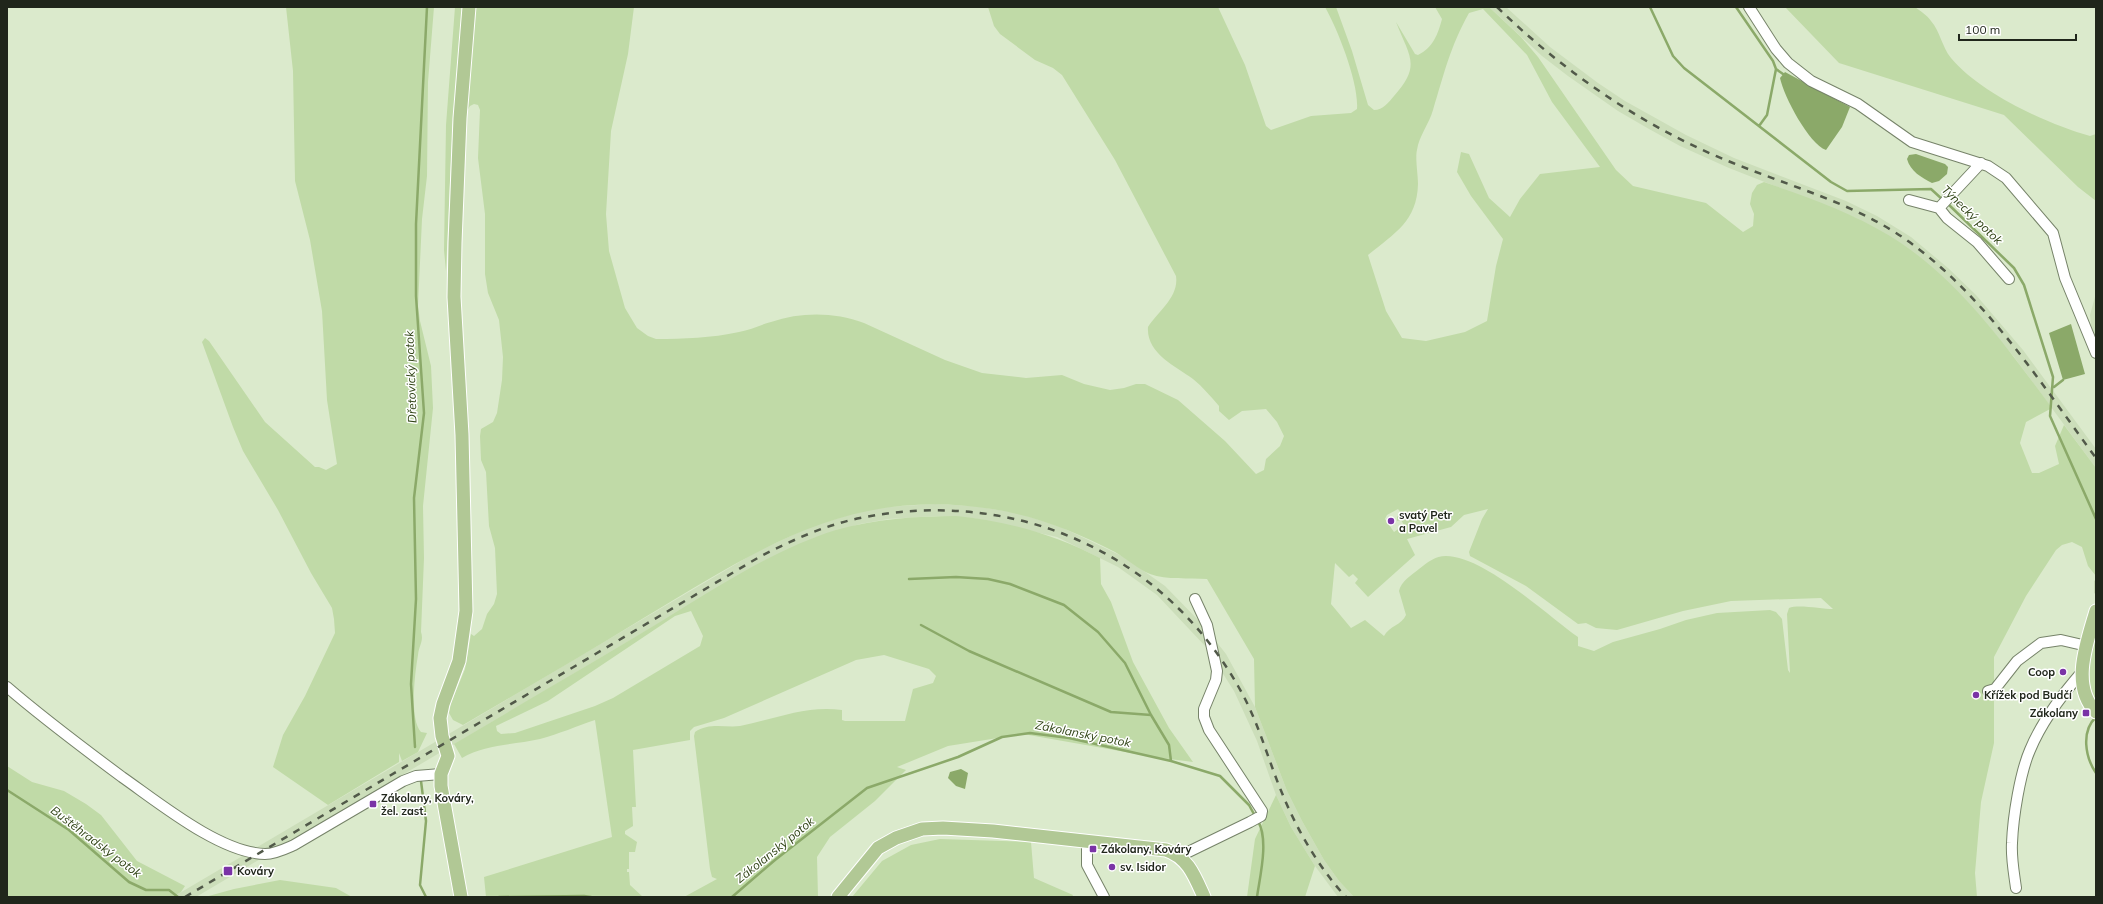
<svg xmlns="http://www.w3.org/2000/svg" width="2103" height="904" font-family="Mulish,sans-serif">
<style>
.built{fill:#ccdeba}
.green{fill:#c0daa7;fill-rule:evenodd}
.water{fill:#8ba969}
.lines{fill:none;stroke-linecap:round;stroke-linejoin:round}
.stream{stroke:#8ba969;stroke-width:2.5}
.minor-casing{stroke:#768369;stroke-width:12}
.major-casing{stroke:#fff;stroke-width:15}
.minor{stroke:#fff;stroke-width:10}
.major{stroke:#b1c895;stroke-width:13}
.rail{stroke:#515949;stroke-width:2.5;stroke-dasharray:7 7;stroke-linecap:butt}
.poi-dot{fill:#7a33a6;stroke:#fff;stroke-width:1.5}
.labels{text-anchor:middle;stroke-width:3;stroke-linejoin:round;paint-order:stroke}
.poi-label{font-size:11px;font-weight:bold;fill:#20261b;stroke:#fff;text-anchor:start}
.water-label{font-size:12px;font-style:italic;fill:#304415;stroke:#fff}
</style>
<rect width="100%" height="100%" fill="#dbeacc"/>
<path class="built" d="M1489,7H1506L1550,47L1598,83L1625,101L1686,135L1734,158L1846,201L1877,216L1911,237L1948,268L1976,295L2023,350L2096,449V468L2014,357L1993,332L1940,276L1905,246L1856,218L1729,168L1680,146L1649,129L1618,111L1568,76L1542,56Z
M2096,293V371L2090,315Z
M935,504L974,506L1018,513L1061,527L1124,557L1165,586L1204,626L1226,654L1255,707L1287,791L1302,821L1324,860L1339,881L1354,897H1338L1315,866L1291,827L1276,795L1257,741L1234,691L1206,647L1157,595L1118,567L1057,537L973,518L935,516L888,519L860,524L814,538L764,561L196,897H173L758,551L810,527L858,512L886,507Z"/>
<path class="green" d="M286,7H434L428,82L427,176L422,219L418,306L420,321L431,366L433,408L423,506L424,558L421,632C424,641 419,645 418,655C415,672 409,719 421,732L427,733L418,752L402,761L399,753V762L328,805L273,767L283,735L305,696L335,633L334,619L332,608L311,573L278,510L243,451L233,427L202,342L205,338L209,341L265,422L315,467H319L326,470L337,464L327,400L322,311L310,240L295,181L293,71Z
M455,7H463L453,117L446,271L444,250L446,125Z
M476,7H634L628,54L611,131L606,214L609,251L625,308L637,328L648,336L656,339C684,339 711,338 739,332C750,330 760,325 771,322C801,312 834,312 864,323L945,360L982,373L1026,378L1062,375L1084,384L1110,390L1124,388L1136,384H1145L1178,400L1225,441L1256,474L1264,470L1266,459L1280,446L1284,436L1277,422L1266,409L1242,411L1229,420L1219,411V406C1211,397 1203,387 1193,379C1175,366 1146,353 1148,327C1159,310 1179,297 1176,276L1115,160L1062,75L1053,68L1035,60L1000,34L994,26L988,7H1218L1245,65L1266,126L1271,130L1311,116L1351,113L1357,109C1359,83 1338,30 1325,7H1336L1352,51L1368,105L1374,110C1383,110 1389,102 1394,96C1422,65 1409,56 1396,22L1415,54L1418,55C1433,48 1438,34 1442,19L1435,7H1489L1521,37L1538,57L1616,170L1633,186L1706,203L1743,232L1753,226L1754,214L1750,204L1752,193L1757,185L1764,182C1807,197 1851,212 1890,236C1957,277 2006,346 2052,408L2026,422L2020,443L2032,473H2039L2059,464L2055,446L2064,425L2096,468V576L2088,566L2082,547L2072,542L2062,545L2056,550L2026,596L1994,657V743L1981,802L1975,873L1977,897H1354L1339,881L1324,860L1302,821L1287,791L1255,707L1254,659L1207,579C1189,578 1167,580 1150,574C1138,569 1127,559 1115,552C1076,532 1037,516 992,509C850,486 759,549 642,619C583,655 523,690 463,725L453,720L449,713L451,703L465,669L471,634L474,636L482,629L487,614L494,604L497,594L495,548L489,526L486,472L481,460L480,436L481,429L493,422L497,413L502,380L503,357L499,320L488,293L485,274V214L478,158L480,110L478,105L474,104L470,106L467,111ZM1483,9L1527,55L1552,102L1600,167L1540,174L1520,199L1510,217L1489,198L1469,154L1461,152L1457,172L1471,196L1503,239L1496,266L1487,321L1465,332L1426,341L1402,338L1386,311L1368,255C1395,233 1417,221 1418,184C1418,174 1415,158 1417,150C1419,136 1429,124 1433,110C1444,74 1450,47 1469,13ZM1398,509L1401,513L1397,517V521L1401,520L1404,525L1394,532L1385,519L1387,515ZM1488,509L1482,519L1469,552L1470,556L1526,586L1578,624L1586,623L1596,628L1617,630L1683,611L1731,601L1821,598L1833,609C1822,609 1798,604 1789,608L1787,614L1790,673L1788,670L1782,619L1776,612L1770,610L1717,613L1686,620L1660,629L1613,642L1594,651L1578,646V637C1547,615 1484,556 1446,556C1435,556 1428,562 1419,569C1412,575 1401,581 1399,591L1406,615C1402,625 1389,626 1384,636L1365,620L1351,628L1331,604L1335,563L1349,577L1353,574L1358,579L1355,583L1368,597L1415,555L1407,539L1451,527L1464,515Z
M1785,7H1915C1920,11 1927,15 1931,21C1940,31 1942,47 1951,58C1980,93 2047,124 2090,136L2096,134V201L2078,187L2004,115L1839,63Z
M956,516C1007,521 1054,534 1100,558L1101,584L1111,602L1133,662L1169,728L1193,762L1154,757L1023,734L948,746L897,767L906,770L875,801L830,837L817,857L818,897H684L717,879L712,877L710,869L694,736L695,732C709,722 726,728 740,726C775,719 806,705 842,710V720L845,721H905L913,689L933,683L936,676L929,669L884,655L856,660L724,718L694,727L690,731V740L633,750L636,807H632L633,826L625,831V834L637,842L635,852H629V869H627V872H629L630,885L643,897H647H486L484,877L612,837L595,720C577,726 559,734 540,739C514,745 485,744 462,758L454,744C525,702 595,661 665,619C719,586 775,549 836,530C875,519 915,516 956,516ZM691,611L703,636L700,646L613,698L595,706L515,733L501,734L497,731L496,726L548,701L675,616Z
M2096,627V701L2090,687L2089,671H2086Z
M7,766L32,782L64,791L86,804L101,815L137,861L185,886L181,892L173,897H7Z
M1276,795L1291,827L1315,866L1305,897H1247L1255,839Z
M940,839L1031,842L1034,878L1073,895L1072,897H852L882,861L911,845Z
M280,880L336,888L352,897H205L234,889Z"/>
<path class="water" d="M1785,72L1850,107L1842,127L1826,150C1809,144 1784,97 1780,78Z
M1916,154L1945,164L1948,167L1947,174L1939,181L1932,183C1922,178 1910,171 1907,159L1909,155Z
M2071,324L2085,374L2063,380L2049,333Z
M961,769L968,773L965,789L956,786L948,778L950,772Z"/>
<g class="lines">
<path class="stream" d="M1650,7L1673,56L1684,68L1831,182L1847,191L1931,189L1943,200
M1736,7L1773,61L1776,69L1767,115L1759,126
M1776,69L1783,74
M1947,203L2014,268L2024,285L2053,377L2050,416L2096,519
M2054,387L2063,380
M909,579L956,577L988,579L1010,584L1064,605L1098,632L1125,663L1151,715L1169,745L1171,761
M2096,581V593
M921,625L969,651L1111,712L1151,715
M2096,717C2081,731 2085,757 2096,773
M415,747L411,684L416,599L414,498L424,413L416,296V224L427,7
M421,781L426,821L420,885L426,897
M7,790L69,830L129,882L146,890H169L178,897
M499,897L584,896L591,897
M732,897L775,860L867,788L958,757L1002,737L1030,733L1069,738L1171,761L1220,776L1249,805L1255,816
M1257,897C1260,876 1269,840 1258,821"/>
<g class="minor-casing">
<path id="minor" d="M1749,7L1776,49L1788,63L1811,81L1858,104L1912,142L1988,166L2006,178L2053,233L2065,278L2096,353
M1909,200L1939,208L1981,163
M1939,208L1947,218L1977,242L2009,279
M7,687C44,719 83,748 122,777C158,802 220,853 265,854C275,854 285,849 294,845L403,781L416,776L441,774
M1988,691L1995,689L2017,661L2041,643L2061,640L2087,646
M1087,843V865L1104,897
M1180,856L1250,822L1261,816L1262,811L1209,730L1204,717V709L1216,680L1217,671L1207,625L1195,599
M2016,888C2014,873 2011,858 2012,843C2013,817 2020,773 2030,750C2042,721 2061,696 2081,673"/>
</g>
<g class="major-casing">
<path id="major" d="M2096,611C2087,642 2070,686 2096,712
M461,897L441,786V774L448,756L442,736L440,718L443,704L459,661L466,611L462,435L454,297L455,243L460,118L469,7
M838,897L878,848L896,838L922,829L943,828L993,831L1166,850C1188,857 1195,877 1204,897"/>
</g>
<use href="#minor" class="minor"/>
<use href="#major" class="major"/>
<path class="rail" d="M1497,7C1565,73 1645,128 1733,163C1792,187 1856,204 1908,241C1986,297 2040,382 2096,458
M185,897L761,556C793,540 825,525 860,518C1013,487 1161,551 1238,686C1258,720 1267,757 1282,793C1297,830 1319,868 1346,897"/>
</g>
<g class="poi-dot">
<circle cx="1391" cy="521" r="4"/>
<circle cx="2063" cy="672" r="4"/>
<circle cx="1976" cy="695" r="4"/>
<rect x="2082" y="709" width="8" height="8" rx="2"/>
<rect x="369" y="800" width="8" height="8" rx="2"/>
<rect x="1089" y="845" width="8" height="8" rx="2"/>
<circle cx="1112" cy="867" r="4"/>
<rect x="223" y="866" width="10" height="10" rx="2"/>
</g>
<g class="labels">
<g class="poi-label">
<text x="1399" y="519">svatý Petr<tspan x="1399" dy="13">a Pavel</tspan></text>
<text x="2055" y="676" text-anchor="end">Coop</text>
<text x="1984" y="699">Křížek pod Budčí</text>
<text x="2078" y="717" text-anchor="end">Zákolany</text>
<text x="381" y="802">Zákolany, Kováry,<tspan x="381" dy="13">žel. zast.</tspan></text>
<text x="1101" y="853">Zákolany, Kováry</text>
<text x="1120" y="871">sv. Isidor</text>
<text x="237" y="875">Kováry</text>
</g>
<g class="water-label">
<text transform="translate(1972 215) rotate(44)" y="4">Týnecký potok</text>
<text transform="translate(411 377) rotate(-92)" y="4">Dřetovický potok</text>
<text transform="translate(1083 734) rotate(11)" y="4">Zákolanský potok</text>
<text transform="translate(96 842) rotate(37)" y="4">Buštěhradský potok</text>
<text transform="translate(775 850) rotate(-39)" y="4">Zákolanský potok</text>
</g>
</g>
<rect width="2103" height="904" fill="none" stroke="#20261b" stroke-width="16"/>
<path d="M1959 34v6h117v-6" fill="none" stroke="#20261b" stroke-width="2"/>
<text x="1965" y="34" font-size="12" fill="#20261b" stroke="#ffffff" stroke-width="3" paint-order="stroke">100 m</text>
</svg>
